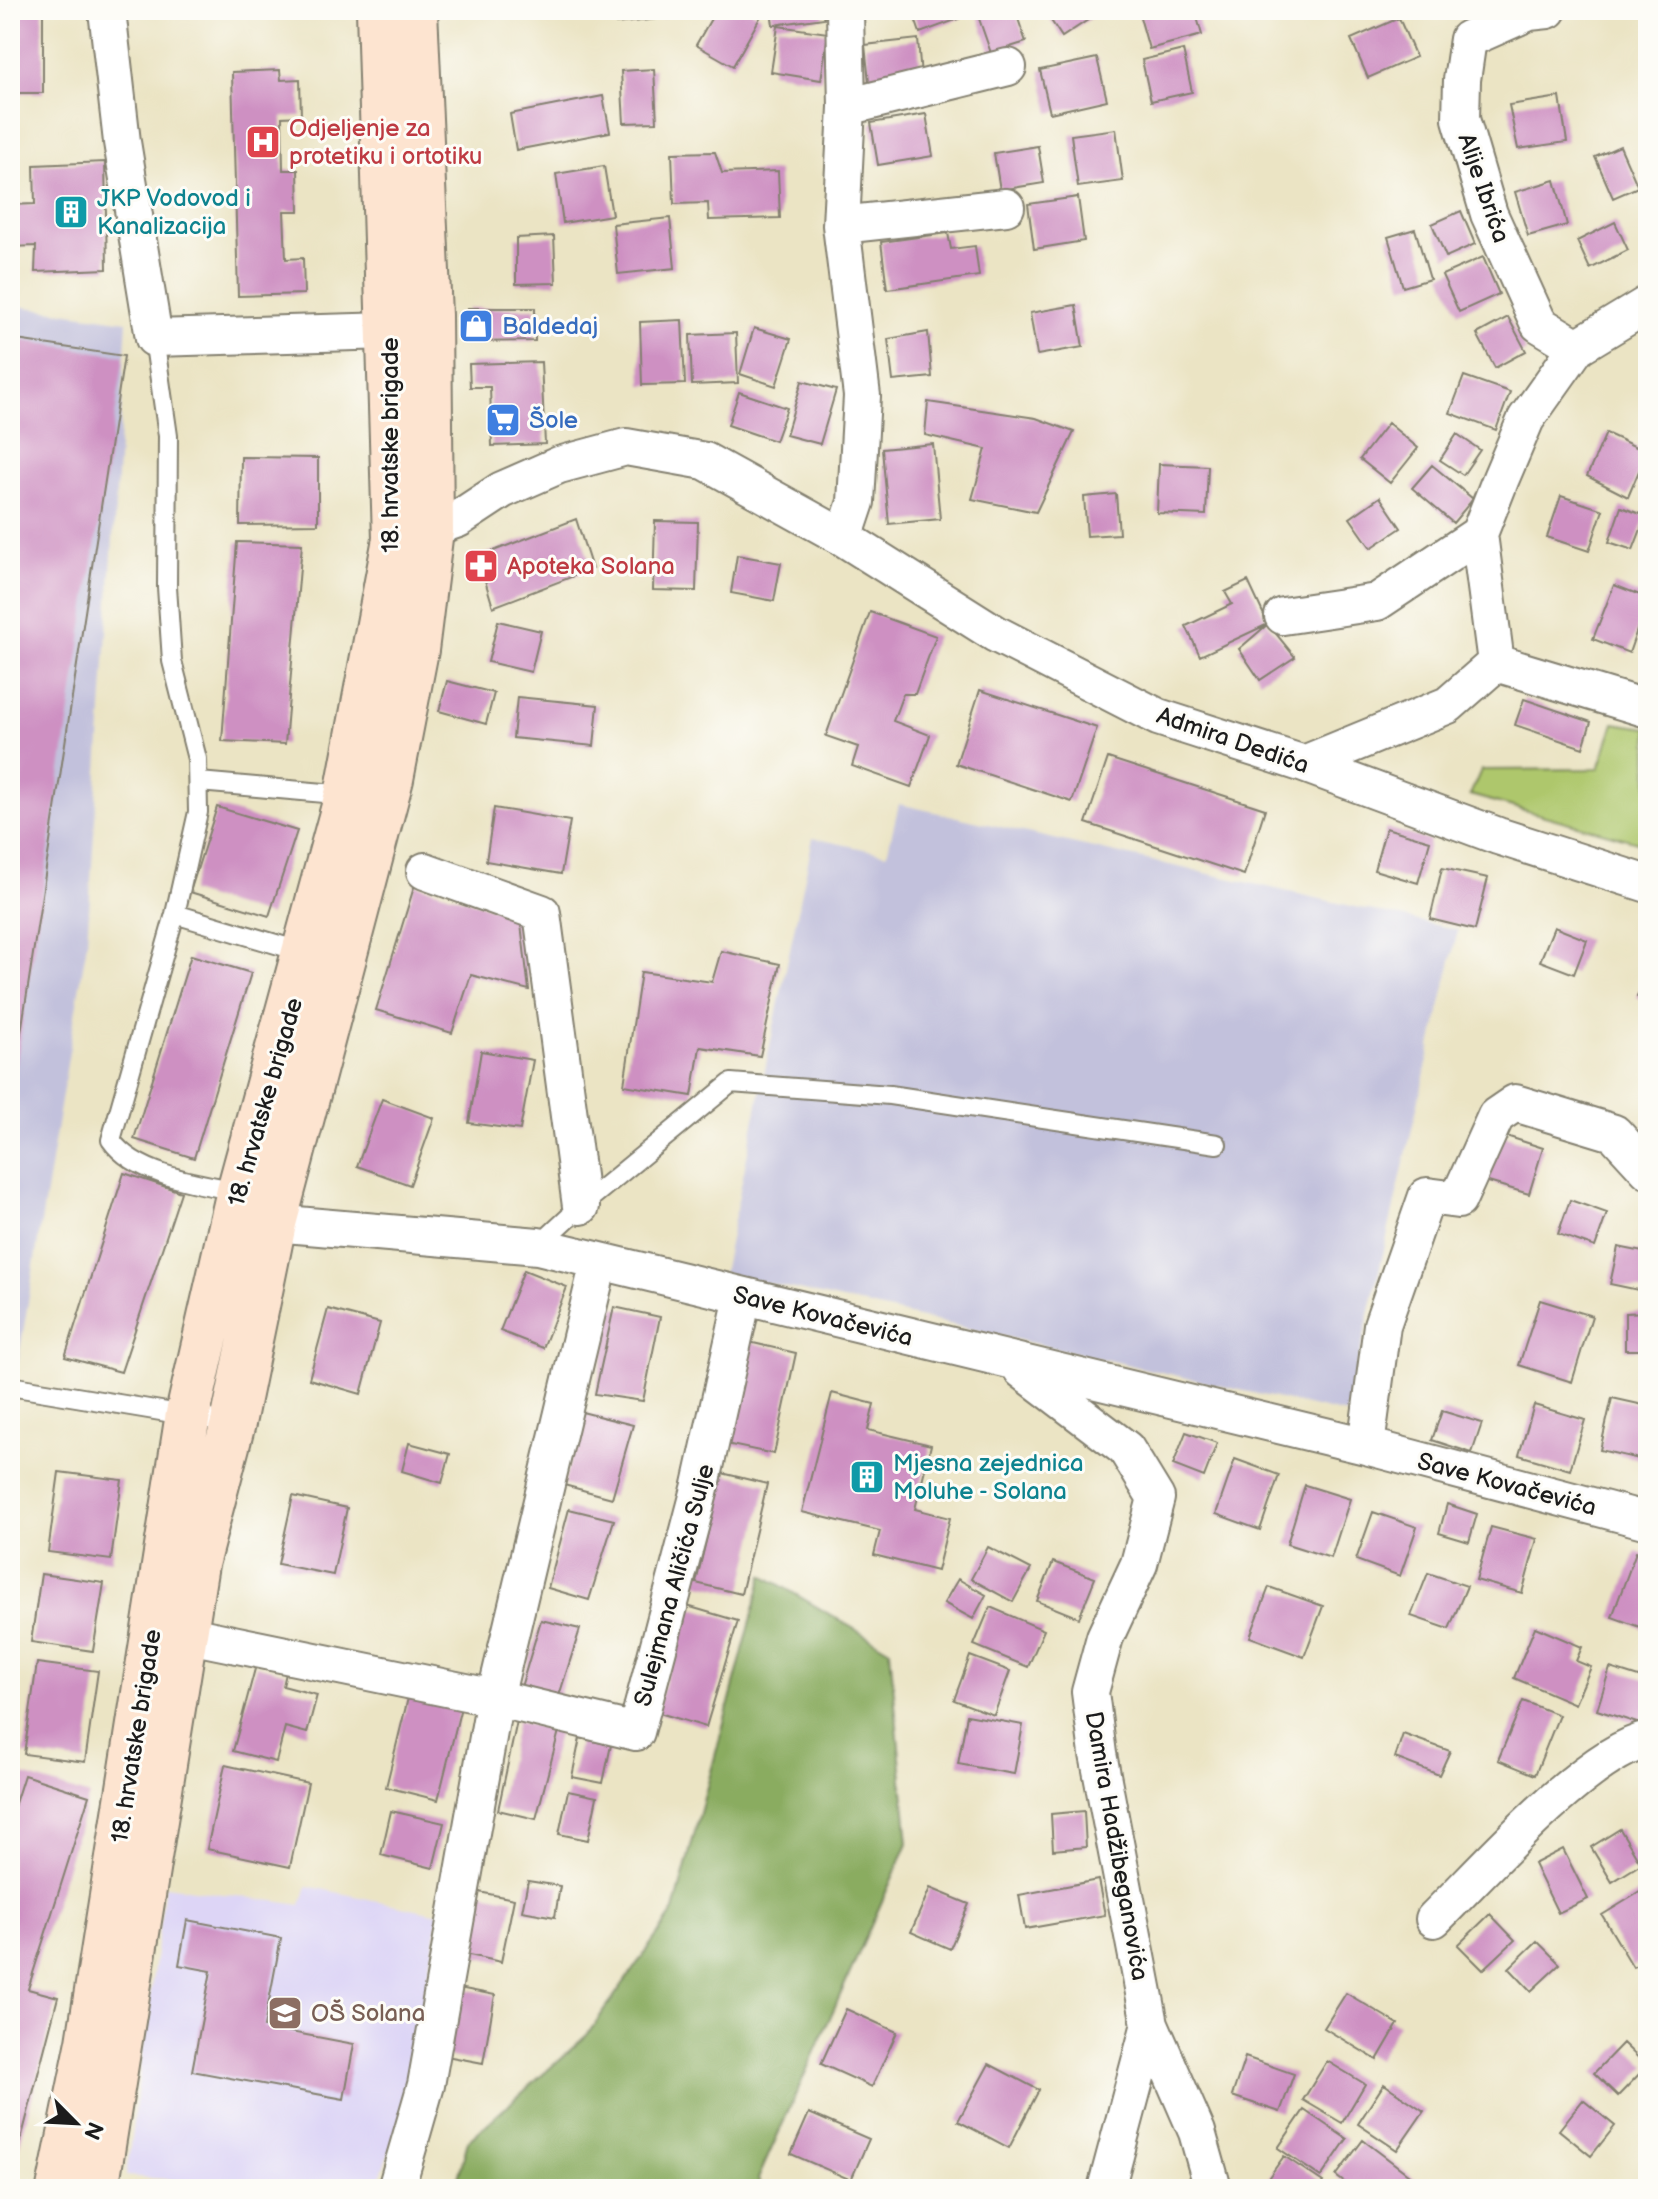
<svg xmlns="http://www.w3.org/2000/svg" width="1658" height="2199" font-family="'Balsamiq Sans',sans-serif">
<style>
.built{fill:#ddd5f6}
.industrial{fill:#c2c1dc}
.green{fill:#aec76c;stroke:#657244;stroke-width:2}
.forest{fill:#8aac60;stroke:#53643e;stroke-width:2}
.building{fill:#ce90c2}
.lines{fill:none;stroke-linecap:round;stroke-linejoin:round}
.service-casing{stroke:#848070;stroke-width:22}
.minor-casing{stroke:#848070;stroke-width:40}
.secondary-casing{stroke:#848070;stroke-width:48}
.service{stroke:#fff;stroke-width:18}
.minor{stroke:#fff;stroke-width:36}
.secondary{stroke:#fde4d0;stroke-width:44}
.labels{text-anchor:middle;stroke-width:6;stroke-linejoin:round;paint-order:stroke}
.health-label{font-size:24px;fill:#be3a42;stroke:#fdfcf7;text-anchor:start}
.street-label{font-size:24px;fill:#1c1c1c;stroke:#fdfcf7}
.culture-label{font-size:24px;fill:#0d838f;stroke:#fdfcf7;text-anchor:start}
.shop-label{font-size:24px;fill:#366cbe;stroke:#fdfcf7;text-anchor:start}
.education-label{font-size:24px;fill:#785e54;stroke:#fdfcf7;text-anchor:start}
</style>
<rect width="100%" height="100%" fill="#fdfcf7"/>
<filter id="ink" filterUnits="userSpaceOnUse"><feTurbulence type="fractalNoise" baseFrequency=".0125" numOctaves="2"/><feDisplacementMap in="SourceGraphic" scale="16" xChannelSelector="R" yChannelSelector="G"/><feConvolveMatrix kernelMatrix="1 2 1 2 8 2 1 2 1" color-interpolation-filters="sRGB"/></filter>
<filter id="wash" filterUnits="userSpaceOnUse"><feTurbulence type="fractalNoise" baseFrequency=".006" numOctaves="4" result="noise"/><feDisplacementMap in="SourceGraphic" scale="32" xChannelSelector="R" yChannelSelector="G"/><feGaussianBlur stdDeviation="1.8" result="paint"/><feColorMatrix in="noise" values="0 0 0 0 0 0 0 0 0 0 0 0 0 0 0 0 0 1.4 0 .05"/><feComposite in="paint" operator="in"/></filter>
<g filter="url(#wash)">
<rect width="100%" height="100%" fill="#ebe4c4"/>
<path class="built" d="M165,1886L301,1905L307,1886L439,1914L405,2112L375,2189H289L126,2176Z"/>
<path class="industrial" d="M10,305L127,321L87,942L10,1412Z
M899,804L1458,930L1346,1414L723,1273L813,838L887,854Z"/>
<path class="green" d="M1614,723L1648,728V845L1470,795L1481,770L1599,769Z"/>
<path class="forest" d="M763,1575L890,1650L908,1843L758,2179L762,2189H455L468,2141L587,2035L674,1911Z"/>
<g id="blocks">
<path class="building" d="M10,10H43V93H10Z
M614,10H665L666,18L616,24Z
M716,10H750L761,16L733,66L696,45Z
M771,10H823L824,18L773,25Z
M912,10H958L961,18L920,33Z
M988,10H1015L1026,42L991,53L977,13Z
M1044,10H1103L1062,37Z
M1138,10H1195L1202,35L1149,49Z
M1399,18L1416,57L1368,78L1351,39Z
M778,26L828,33L821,80L771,72Z
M918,39L921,77L869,82L865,45Z
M1183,50L1192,92L1151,101L1142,60Z
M1097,58L1107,100L1050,113L1040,70Z
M654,69L657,122L624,123L621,71Z
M280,70L281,80L300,79L301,116L282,117L283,170H298L299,211H284L286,259L303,258L304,294L238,296L232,72Z
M603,96L610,132L516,150L510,114Z
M1560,97L1567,142L1518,149L1509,105Z
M926,114L933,156L878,165L871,123Z
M1116,129L1123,181L1078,187L1071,135Z
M1038,146L1044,183L1000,190L994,153Z
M1620,146L1638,187L1613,198L1595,157Z
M715,152L722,173L778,171L780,218L709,220L708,203L674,204L672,153Z
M105,162L107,269L35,272L36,246L10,247V205L35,204L34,165Z
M604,166L612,215L563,223L556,174Z
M1555,180L1567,225L1528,236L1515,192Z
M1078,197L1084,241L1034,249L1028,204Z
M1461,211L1475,244L1446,257L1432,224Z
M670,218L675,268L618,274L613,224Z
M1615,222L1628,250L1590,269L1577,241Z
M1415,229L1430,279L1403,287L1388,237Z
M948,233L951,249L975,246L979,276L887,289L881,242Z
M554,236L556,283L516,284V238Z
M1483,257L1499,294L1459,312L1442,275Z
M1076,305L1083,347L1037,355L1030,313Z
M468,308H535V341L469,342Z
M1508,317L1526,351L1495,368L1477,334Z
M682,320L685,384L642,385L640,322Z
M754,328L791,339L776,386L740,374Z
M928,332L932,377L893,381L888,339Z
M736,333L738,383L692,385L690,335Z
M10,339L124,356L15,1072L10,1071Z
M541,362L545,444L492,446L490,387H470L469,364Z
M1464,376L1510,392L1496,430L1450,413Z
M802,381L836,390L820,444L786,435Z
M739,392L787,408L775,441L728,425Z
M928,402L1036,418L1074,432L1036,512L972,499L986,449L925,435Z
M1388,423L1418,448L1390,483L1360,459Z
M1606,433L1647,452L1628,497L1587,476Z
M1457,434L1480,450L1463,475L1440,460Z
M933,444L940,519L889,524L882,449Z
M241,457L318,458V524L240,525Z
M1159,464L1208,466L1206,515L1157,513Z
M1432,465L1473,499L1453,523L1412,488Z
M1116,494L1119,534L1087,536L1084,497Z
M1561,496L1603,510L1589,551L1547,537Z
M1380,497L1401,528L1371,548L1350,518Z
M1621,507L1646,516L1633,550L1609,542Z
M576,519L592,569L493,607L478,557Z
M655,521L698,522L696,591L653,590Z
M237,542L302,544L285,744L222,741Z
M737,555L781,563L774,601L731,593Z
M1248,581L1268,624L1295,657L1260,680L1239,649L1268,624L1200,656L1186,626L1232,604L1225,592Z
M1614,585L1648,598L1629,653L1593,639Z
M870,612L936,636L915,694H903L893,721L930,735L911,787L852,766L858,747L826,736Z
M498,621L541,631L531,672L488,662Z
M447,681L494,693L486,724L439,711Z
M980,690L1097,728L1072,802L956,764Z
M517,697L598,705L594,746L513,738Z
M1524,699L1591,722L1583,748L1515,725Z
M1108,758L1265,809L1244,875L1086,823Z
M217,807L297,831L269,916L190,892Z
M494,808L570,821L561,874L486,861Z
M1386,828L1430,841L1418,883L1374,870Z
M1442,868L1488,878L1475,930L1430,919Z
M415,884L520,916L529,990L471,975L452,1033L376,1010Z
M1554,927L1587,940L1574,974L1540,961Z
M721,951L780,964L760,1056L700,1047L692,1096L624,1085L641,972L712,982Z
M191,955L251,973L194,1158L134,1139Z
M1648,970V1002L1637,997Z
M481,1051L533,1060L520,1130L469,1123Z
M382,1099L434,1118L410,1185L357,1166Z
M1500,1134L1543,1148L1529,1194L1485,1181Z
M124,1173L181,1192L121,1372L65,1357Z
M1570,1200L1607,1213L1595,1247L1558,1234Z
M1618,1247L1648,1253V1292L1610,1284Z
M524,1270L567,1287L543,1348L500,1331Z
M1540,1300L1592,1316L1572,1382L1519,1365Z
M614,1307L660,1317L643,1401L595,1394Z
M328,1309L380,1323L361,1394L309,1379Z
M1648,1312V1350H1625V1313Z
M749,1342L796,1353L774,1454L726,1444Z
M832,1393L874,1404L868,1430L931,1445L915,1509L950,1518L937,1571L874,1555L880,1531L802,1512Z
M1612,1398L1648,1406V1461L1600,1450Z
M1534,1405L1585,1420L1570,1470L1519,1455Z
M1442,1411L1482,1423L1472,1453L1432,1440Z
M582,1412L633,1425L612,1498L564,1485Z
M1186,1432L1217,1443L1204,1477L1173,1465Z
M409,1443L450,1454L442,1483L402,1471Z
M1235,1459L1279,1475L1260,1530L1216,1514Z
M59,1472L122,1480L111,1560L48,1552Z
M722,1473L767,1484L741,1594L696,1583Z
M1305,1485L1350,1499L1331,1558L1287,1544Z
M293,1496L347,1508L333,1575L278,1564Z
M1447,1504L1477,1514L1469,1542L1439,1533Z
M569,1509L614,1520L589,1600L548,1588Z
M1373,1512L1417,1527L1400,1576L1356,1560Z
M1491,1527L1537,1539L1522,1593L1476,1580Z
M988,1547L1031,1569L1013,1602L971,1579Z
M1636,1552L1648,1556V1630L1612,1617Z
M1053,1562L1095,1578L1079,1618L1037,1601Z
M1428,1573L1467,1586L1449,1629L1411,1616Z
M41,1574L104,1583L93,1651L31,1642Z
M958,1579L986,1595L973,1619L944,1603Z
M1269,1587L1323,1606L1304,1657L1250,1637Z
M687,1606L738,1621L706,1727L656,1712Z
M990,1607L1044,1630L1028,1667L974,1645Z
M541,1620L580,1629L558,1699L521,1687Z
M1535,1627L1582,1647L1576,1661L1591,1667L1575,1704L1514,1678Z
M970,1656L1010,1671L994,1715L954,1700Z
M37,1663L98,1671L85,1762L24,1754Z
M256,1665L286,1673L283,1686L317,1695L307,1733L285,1727L276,1762L233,1751Z
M1610,1668L1648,1680V1699L1640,1724L1597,1710Z
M409,1694L461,1707L438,1800L386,1787Z
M1523,1701L1559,1715L1535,1775L1498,1760Z
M967,1715L1023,1725L1014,1774L958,1764Z
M517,1721L559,1731L536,1819L498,1810Z
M1403,1734L1450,1751L1439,1775L1395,1758Z
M580,1738L611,1745L603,1783L572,1777Z
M225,1765L308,1783L290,1867L207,1849Z
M24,1775L89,1796L28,1989L58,1997L11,2178L10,1819Z
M568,1791L597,1797L588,1840L559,1834Z
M391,1811L444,1823L433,1868L381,1855Z
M1084,1811L1086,1847L1053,1850L1051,1814Z
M1620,1829L1641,1864L1612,1882L1591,1847Z
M1563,1849L1588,1899L1558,1913L1534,1864Z
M1098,1880L1105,1915L1025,1929L1019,1895Z
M528,1881L560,1886L555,1917L522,1911Z
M930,1888L969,1904L950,1949L911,1932Z
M1643,1890L1648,1898V1958L1633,1967L1602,1915Z
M474,1891L514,1899L501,1962L460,1953Z
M1490,1914L1515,1940L1483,1970L1458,1945Z
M187,1920L281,1938L264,2027L354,2044L344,2099L192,2071L211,1971L179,1965Z
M1537,1941L1560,1964L1531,1991L1509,1968Z
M459,1988L495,1995L483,2063L446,2056Z
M1346,1993L1398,2024L1377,2060L1324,2028Z
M846,2009L897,2032L872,2087L821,2064Z
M1623,2043L1647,2066L1618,2096L1594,2073Z
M1245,2057L1294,2074L1280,2112L1232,2096Z
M1327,2061L1365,2084L1342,2123L1303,2100Z
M989,2064L1039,2090L1009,2148L958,2121Z
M1384,2084L1424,2111L1397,2150L1358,2124Z
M1583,2100L1615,2126L1591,2156L1559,2130Z
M1304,2110L1347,2139L1321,2177L1278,2148Z
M809,2113L869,2139L851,2180L791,2154Z
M1363,2140L1417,2181L1411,2189H1353L1336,2176Z
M1284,2156L1323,2182L1318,2189H1271L1264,2184Z"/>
</g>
</g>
<g filter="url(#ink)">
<use href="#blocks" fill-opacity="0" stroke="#848070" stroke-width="2"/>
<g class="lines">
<g class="service-casing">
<path id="service" d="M154,338L168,436L167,587L172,661L197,759L198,812L175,914L111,1140C135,1175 199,1184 239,1191
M199,782L347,795
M175,914L306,953
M538,1246L581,1206L731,1083L890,1095L1217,1144
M10,1386L233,1423"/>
</g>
<g class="minor-casing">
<path id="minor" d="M107,10L122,142L154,338L390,331
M1548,10L1529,12L1468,39L1462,80L1461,119L1489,214L1539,324L1577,347
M847,107L1008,67
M841,225L1006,207
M406,537L458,519L502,490L559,465L626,447L705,461L844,538L996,634L1158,717L1304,764L1498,836L1648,884
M844,538L856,502L862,396L841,225L847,107L845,10
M1283,616L1377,602L1479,534
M1496,663L1648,709
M1304,764L1448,705L1496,663L1479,534L1501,478L1526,419L1577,347L1648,304
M425,871L542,913L581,1206
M274,1223L538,1246L1366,1446L1648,1521
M1022,1370L1126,1449L1156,1498L1139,1564L1105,1637L1090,1692L1098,1754L1150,2024L1106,2189
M1366,1446L1382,1325L1427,1196L1458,1200L1496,1116L1515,1103L1614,1133L1648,1170
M184,1634L495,1698L636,1732L701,1485L743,1297
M1434,1919C1482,1872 1586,1753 1648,1740
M1150,2024L1197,2132L1213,2189
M396,2189L426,2085L495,1698L599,1262"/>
</g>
<g class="secondary-casing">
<path id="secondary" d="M59,2189L89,2042L188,1414L239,1191L347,795L395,539L379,10
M96,2189L196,1564L233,1423L274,1223L391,779L416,650L431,530L429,315L415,10"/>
</g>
<use href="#service" class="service"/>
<use href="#minor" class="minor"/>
<use href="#secondary" class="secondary"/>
</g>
</g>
<defs>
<g id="hospital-square" transform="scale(1.8)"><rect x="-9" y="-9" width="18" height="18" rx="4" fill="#e0444e" stroke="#fdfcf7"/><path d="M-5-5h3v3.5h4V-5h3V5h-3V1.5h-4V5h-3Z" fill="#fff"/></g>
<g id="building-square" transform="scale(1.8)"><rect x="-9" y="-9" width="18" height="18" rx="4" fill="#0f9aa8" stroke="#fdfcf7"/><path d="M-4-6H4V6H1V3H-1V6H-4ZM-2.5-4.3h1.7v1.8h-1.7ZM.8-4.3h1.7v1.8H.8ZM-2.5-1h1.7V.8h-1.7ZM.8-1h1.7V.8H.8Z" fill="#fff"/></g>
<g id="shop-square" transform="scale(1.8)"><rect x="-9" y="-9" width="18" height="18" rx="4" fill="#3f7fe0" stroke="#fdfcf7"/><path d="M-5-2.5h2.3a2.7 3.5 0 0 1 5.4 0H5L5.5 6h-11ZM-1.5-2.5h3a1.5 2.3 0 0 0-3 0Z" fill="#fff"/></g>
<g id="supermarket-square" transform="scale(1.8)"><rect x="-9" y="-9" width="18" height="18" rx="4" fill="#3f7fe0" stroke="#fdfcf7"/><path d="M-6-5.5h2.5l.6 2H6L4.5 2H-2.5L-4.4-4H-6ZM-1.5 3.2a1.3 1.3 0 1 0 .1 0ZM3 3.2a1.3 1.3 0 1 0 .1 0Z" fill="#fff"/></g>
<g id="pharmacy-square" transform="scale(1.8)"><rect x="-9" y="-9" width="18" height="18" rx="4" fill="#e0444e" stroke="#fdfcf7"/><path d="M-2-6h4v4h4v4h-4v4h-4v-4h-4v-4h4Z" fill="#fff"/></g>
<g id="school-square" transform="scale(1.8)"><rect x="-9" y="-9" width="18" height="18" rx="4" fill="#8d6e63" stroke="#fdfcf7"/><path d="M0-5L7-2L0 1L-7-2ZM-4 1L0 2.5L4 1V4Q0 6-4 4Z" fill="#fff"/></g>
</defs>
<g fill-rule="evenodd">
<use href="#hospital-square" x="263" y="142"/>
<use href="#building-square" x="71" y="212"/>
<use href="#shop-square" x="476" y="326"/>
<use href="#supermarket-square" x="503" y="420"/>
<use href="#pharmacy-square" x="481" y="566"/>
<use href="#building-square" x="867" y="1477"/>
<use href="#school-square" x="285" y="2013"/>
</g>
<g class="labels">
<g class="health-label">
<text x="289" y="136">Odjeljenje za<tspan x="289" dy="28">protetiku i ortotiku</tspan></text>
<text x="507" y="574">Apoteka Solana</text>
</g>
<g class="street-label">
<text transform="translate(1484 188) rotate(71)" y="8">Alije Ibrića</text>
<text transform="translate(390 445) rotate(-90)" y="8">18. hrvatske brigade</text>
<text transform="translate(1233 740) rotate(19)" y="8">Admira Dedića</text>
<text transform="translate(265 1102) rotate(-74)" y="8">18. hrvatske brigade</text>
<text transform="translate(823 1316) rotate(14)" y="8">Save Kovačevića</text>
<text transform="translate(1507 1484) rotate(15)" y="8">Save Kovačevića</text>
<text transform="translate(674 1585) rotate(-75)" y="8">Sulejmana Aličića Sulje</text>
<text transform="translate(136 1736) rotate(-81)" y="8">18. hrvatske brigade</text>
<text transform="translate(1117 1846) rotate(80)" y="8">Damira Hadžibeganovića</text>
</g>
<g class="culture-label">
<text x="97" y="206">JKP Vodovod i<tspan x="97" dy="28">Kanalizacija</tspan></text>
<text x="893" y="1471">Mjesna zejednica<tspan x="893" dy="28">Moluhe - Solana</tspan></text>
</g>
<g class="shop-label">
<text x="502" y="334">Baldedaj</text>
<text x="529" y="428">Šole</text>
</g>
<g class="education-label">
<text x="311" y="2021">OŠ Solana</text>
</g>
</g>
<rect width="1658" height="2199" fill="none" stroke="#fdfcf7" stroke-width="40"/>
<g transform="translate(76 2123) rotate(114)" stroke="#fdfcf7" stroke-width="6" paint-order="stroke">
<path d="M0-6L14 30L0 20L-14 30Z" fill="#1c1c1c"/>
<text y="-12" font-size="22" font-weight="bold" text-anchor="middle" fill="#1c1c1c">N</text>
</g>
</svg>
